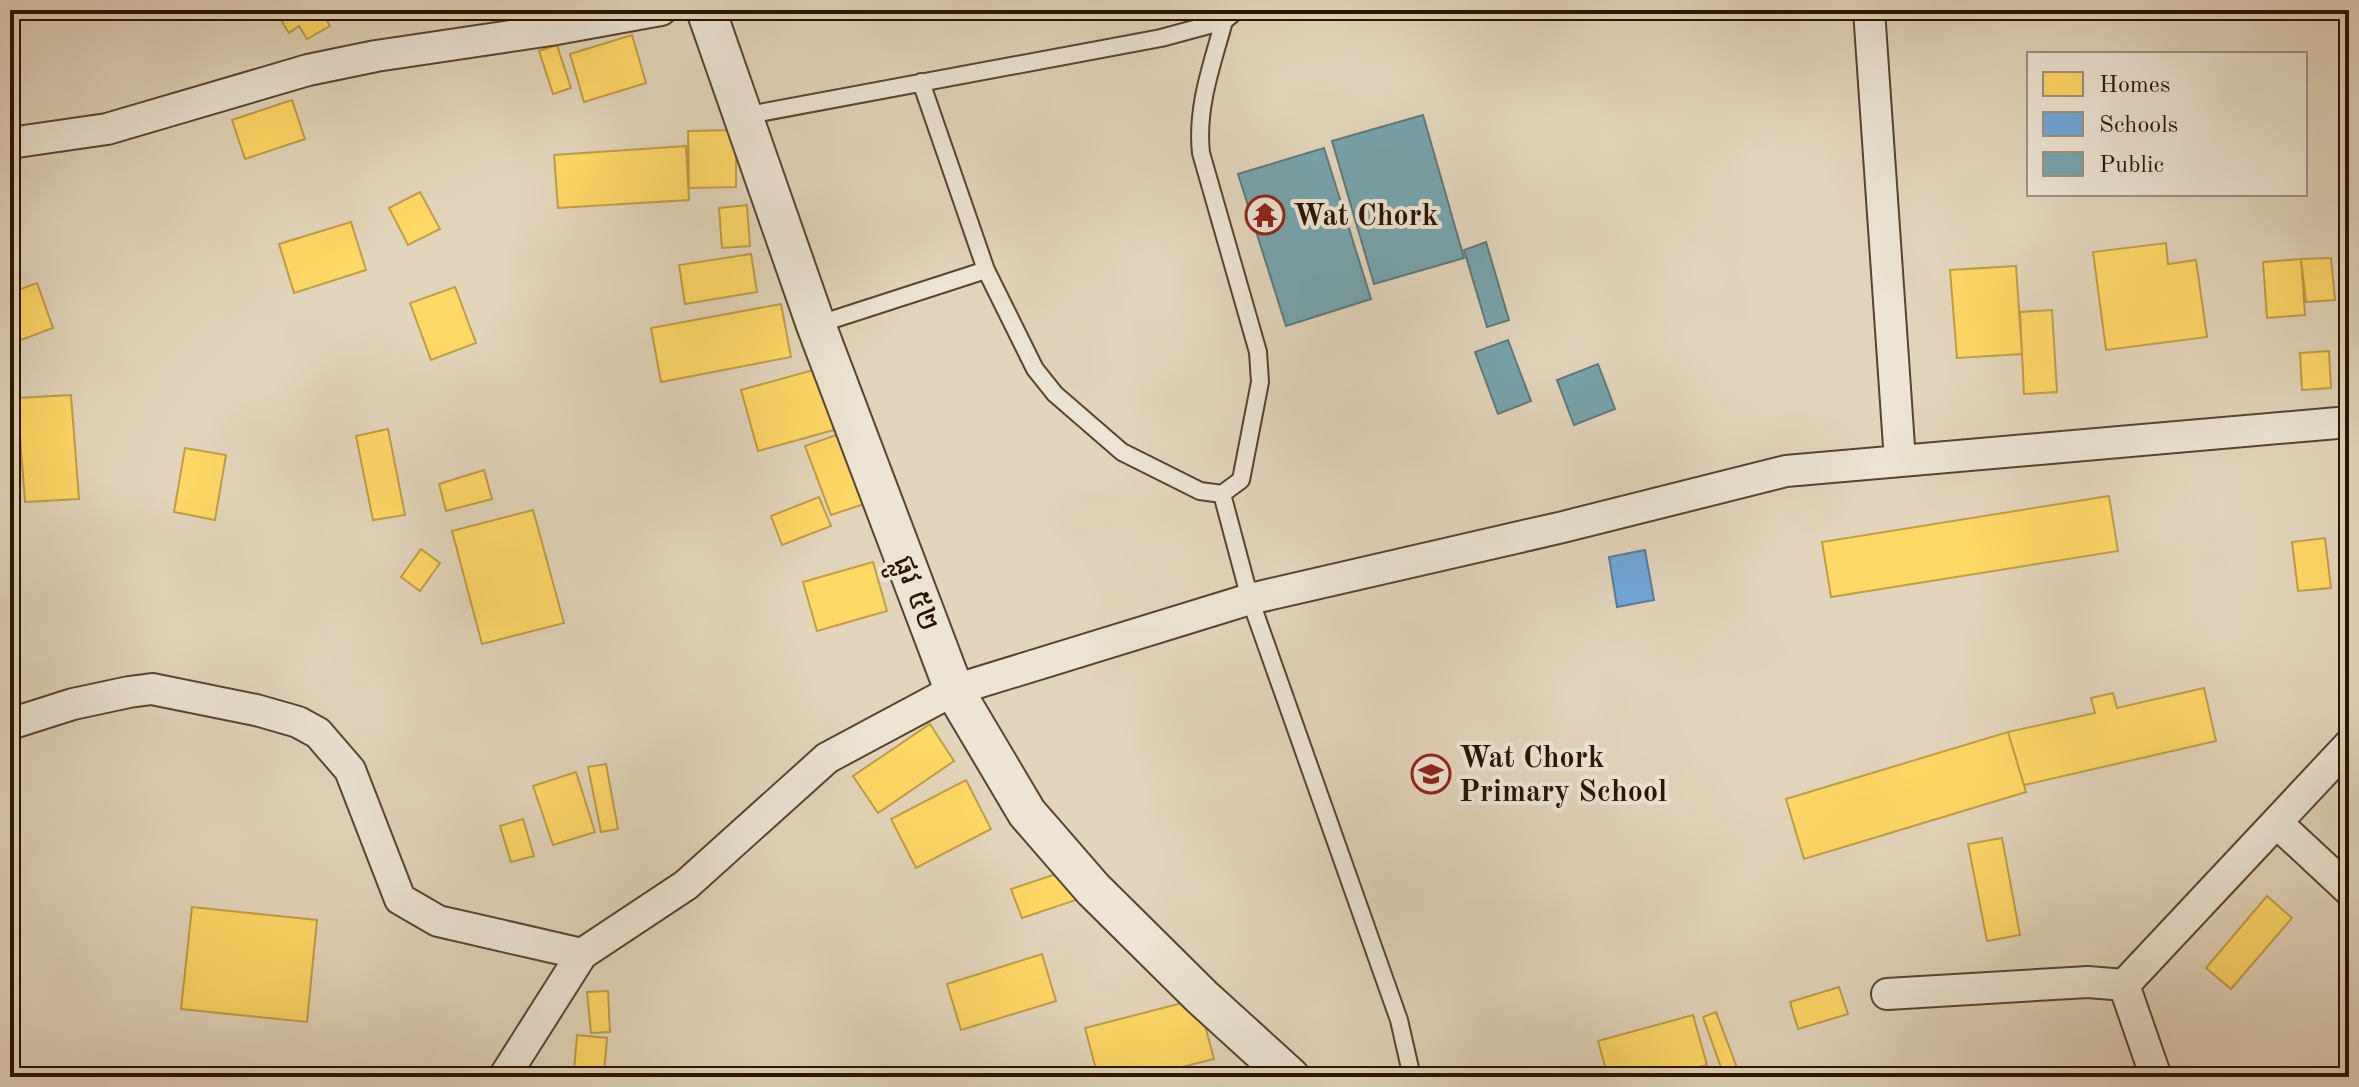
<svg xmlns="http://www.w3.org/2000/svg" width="2359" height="1087" font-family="'Old Standard TT','Noto Sans Khmer',serif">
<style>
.homes{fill:#ffd966;stroke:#bf9e47;stroke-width:2}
.schools{fill:#6fa8dc;stroke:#5a7c9a;stroke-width:2}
.public{fill:#76a5af;stroke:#5f7a7a;stroke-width:2}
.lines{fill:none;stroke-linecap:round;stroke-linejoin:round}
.service-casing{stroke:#58442f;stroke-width:20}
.minor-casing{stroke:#58442f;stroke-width:34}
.tertiary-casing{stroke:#58442f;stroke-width:42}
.service{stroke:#ede4d3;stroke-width:16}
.minor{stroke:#ede4d3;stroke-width:30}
.tertiary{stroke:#ede4d3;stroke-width:38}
.labels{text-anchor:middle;stroke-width:8;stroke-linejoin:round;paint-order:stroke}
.poi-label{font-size:30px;font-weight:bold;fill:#291400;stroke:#ede4d3;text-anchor:start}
.street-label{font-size:30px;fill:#291400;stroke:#ede4d3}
</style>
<rect width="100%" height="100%" fill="#e3d5bc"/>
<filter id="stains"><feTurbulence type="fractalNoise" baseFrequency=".0025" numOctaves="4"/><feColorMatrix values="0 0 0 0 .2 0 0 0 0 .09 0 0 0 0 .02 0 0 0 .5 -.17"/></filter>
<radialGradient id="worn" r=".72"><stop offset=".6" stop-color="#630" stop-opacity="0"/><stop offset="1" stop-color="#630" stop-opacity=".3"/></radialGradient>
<path class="homes" d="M264,10H323L321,11L330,26L307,39L299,26L289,33L276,12L268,17Z
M632,35L646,83L584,102L570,54Z
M557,45L571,88L553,94L539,51Z
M292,100L305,139L245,159L232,120Z
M736,130V187L689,188L688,131Z
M686,146L689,200L558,208L554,155Z
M420,192L440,229L408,245L389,208Z
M747,205L750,246L722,248L719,208Z
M351,222L366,270L294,293L279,244Z
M2166,243L2168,264L2196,260L2207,337L2106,350L2093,252Z
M751,254L757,292L685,304L679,265Z
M2331,258L2335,300L2306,302L2301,259Z
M2301,259L2305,315L2267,318L2263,262Z
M2016,266L2022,354L1957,358L1950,270Z
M37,283L53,328L21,340L10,310V293Z
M455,287L476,343L431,360L410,303Z
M781,304L791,357L661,382L651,328Z
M2052,310L2057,392L2024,394L2020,312Z
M2329,351L2331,388L2302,390L2300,353Z
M817,369L834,430L758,451L741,390Z
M71,395L79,499L25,502L17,398Z
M388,429L405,515L373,520L356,436Z
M839,434L864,504L831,515L805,446Z
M185,448L226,455L215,520L174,512Z
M484,470L492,499L446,511L439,484Z
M2109,496L2118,551L1831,597L1822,542Z
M819,497L831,526L782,545L771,516Z
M533,510L564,623L482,644L452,531Z
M2325,538L2331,588L2298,591L2292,542Z
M421,549L440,563L420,591L401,577Z
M873,562L887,611L817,631L803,582Z
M2204,688L2216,741L2024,785L2008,732L2095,713L2091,698L2113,693L2117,708Z
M930,724L954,761L878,813L853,776Z
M2008,732L2026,792L1804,859L1786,799Z
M606,764L618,829L601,832L588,767Z
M576,772L595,832L553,845L533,786Z
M966,780L991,829L916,868L891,819Z
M523,819L534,856L511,862L500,826Z
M2002,838L2020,935L1987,941L1968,844Z
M1065,871L1076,900L1022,918L1011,889Z
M2267,896L2292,918L2231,989L2206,968Z
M192,907L317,920L307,1022L181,1009Z
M1042,954L1056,1001L961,1030L947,984Z
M1839,987L1848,1014L1798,1029L1790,1002Z
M608,991L610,1032L591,1033L587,992Z
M1198,999L1214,1059L1142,1077H1098L1085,1028Z
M1716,1012L1737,1068L1723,1073L1703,1017Z
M1693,1015L1707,1065L1660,1077H1608L1598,1041Z
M577,1035L607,1038L604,1073L574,1070Z
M279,1068L332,1071V1077H279Z"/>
<path class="schools" d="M1645,550L1654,600L1617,607L1609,557Z"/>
<path class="public" d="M1423,115L1464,258L1374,284L1332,141Z
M1324,148L1371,299L1286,326L1238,174Z
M1486,242L1509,320L1487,327L1464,250Z
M1508,340L1531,401L1498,414L1475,352Z
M1598,364L1615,409L1574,425L1557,380Z"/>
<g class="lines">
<g class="service-casing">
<path id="service" d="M921,82L986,270L1035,369L1055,394L1122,452L1200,491L1222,494L1241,480L1260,382L1258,352L1201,153C1196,107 1212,65 1224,21
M743,116L1161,38L1224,21L1237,10
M816,325L986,270
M1222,494L1250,599L1399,1020L1412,1077"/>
</g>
<g class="minor-casing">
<path id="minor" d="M1869,10L1900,461
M10,143L107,129L308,70L376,56L551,30L661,10
M10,724L73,704L129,692L152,689L256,710L298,722L318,733L350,770L400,899L438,921L582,954
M2277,823L2349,890
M2124,985L2349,745
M2124,985L2156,1077
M1887,994L2088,982L2124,985
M504,1077L582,954L686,885L827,758L954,690L1250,599L1563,527L1786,471L2349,422"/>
</g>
<g class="tertiary-casing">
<path id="tertiary" d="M706,10L816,325L954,690L1027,813L1093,889L1202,997L1290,1077"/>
</g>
<use href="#service" class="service"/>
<use href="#minor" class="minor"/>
<use href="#tertiary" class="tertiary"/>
</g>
<defs>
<g id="temple-ring" transform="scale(2)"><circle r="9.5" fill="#ede4d3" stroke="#8f2418" stroke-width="1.5"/><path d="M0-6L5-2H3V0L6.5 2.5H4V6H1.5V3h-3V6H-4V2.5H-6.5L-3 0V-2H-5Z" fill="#8f2418"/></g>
<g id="school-ring" transform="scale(2)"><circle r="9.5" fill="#ede4d3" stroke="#8f2418" stroke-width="1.5"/><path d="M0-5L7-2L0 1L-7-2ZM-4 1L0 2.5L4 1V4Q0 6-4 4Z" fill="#8f2418"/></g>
</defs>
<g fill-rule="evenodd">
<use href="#temple-ring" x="1265" y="215"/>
<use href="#school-ring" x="1431" y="774"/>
</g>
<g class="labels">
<g class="poi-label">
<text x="1293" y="225">Wat Chork</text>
<text x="1459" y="767">Wat Chork<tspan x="1459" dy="34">Primary School</tspan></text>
</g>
<g class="street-label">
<text transform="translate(917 593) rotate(69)" y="10">ផ្លូវ ៥២</text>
</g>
</g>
<rect width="2359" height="1087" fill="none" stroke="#e3d5bc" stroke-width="40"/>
<rect x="12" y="12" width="2335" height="1063" fill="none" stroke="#291400" stroke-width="4"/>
<rect x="20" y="20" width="2319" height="1047" fill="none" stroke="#291400" stroke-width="2"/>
<rect x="2027" y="52" width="280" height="144" fill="#ede4d3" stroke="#9f917f" stroke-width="2"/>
<rect x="2043" y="72" width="40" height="24" fill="#ffd966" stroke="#9f917f" stroke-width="2"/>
<text x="2099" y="92" font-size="24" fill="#291400">Homes</text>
<rect x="2043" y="112" width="40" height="24" fill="#6fa8dc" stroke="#9f917f" stroke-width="2"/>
<text x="2099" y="132" font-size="24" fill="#291400">Schools</text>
<rect x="2043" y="152" width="40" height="24" fill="#76a5af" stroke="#9f917f" stroke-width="2"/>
<text x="2099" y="172" font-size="24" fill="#291400">Public</text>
<rect width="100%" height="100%" filter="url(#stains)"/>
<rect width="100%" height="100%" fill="url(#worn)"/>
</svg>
